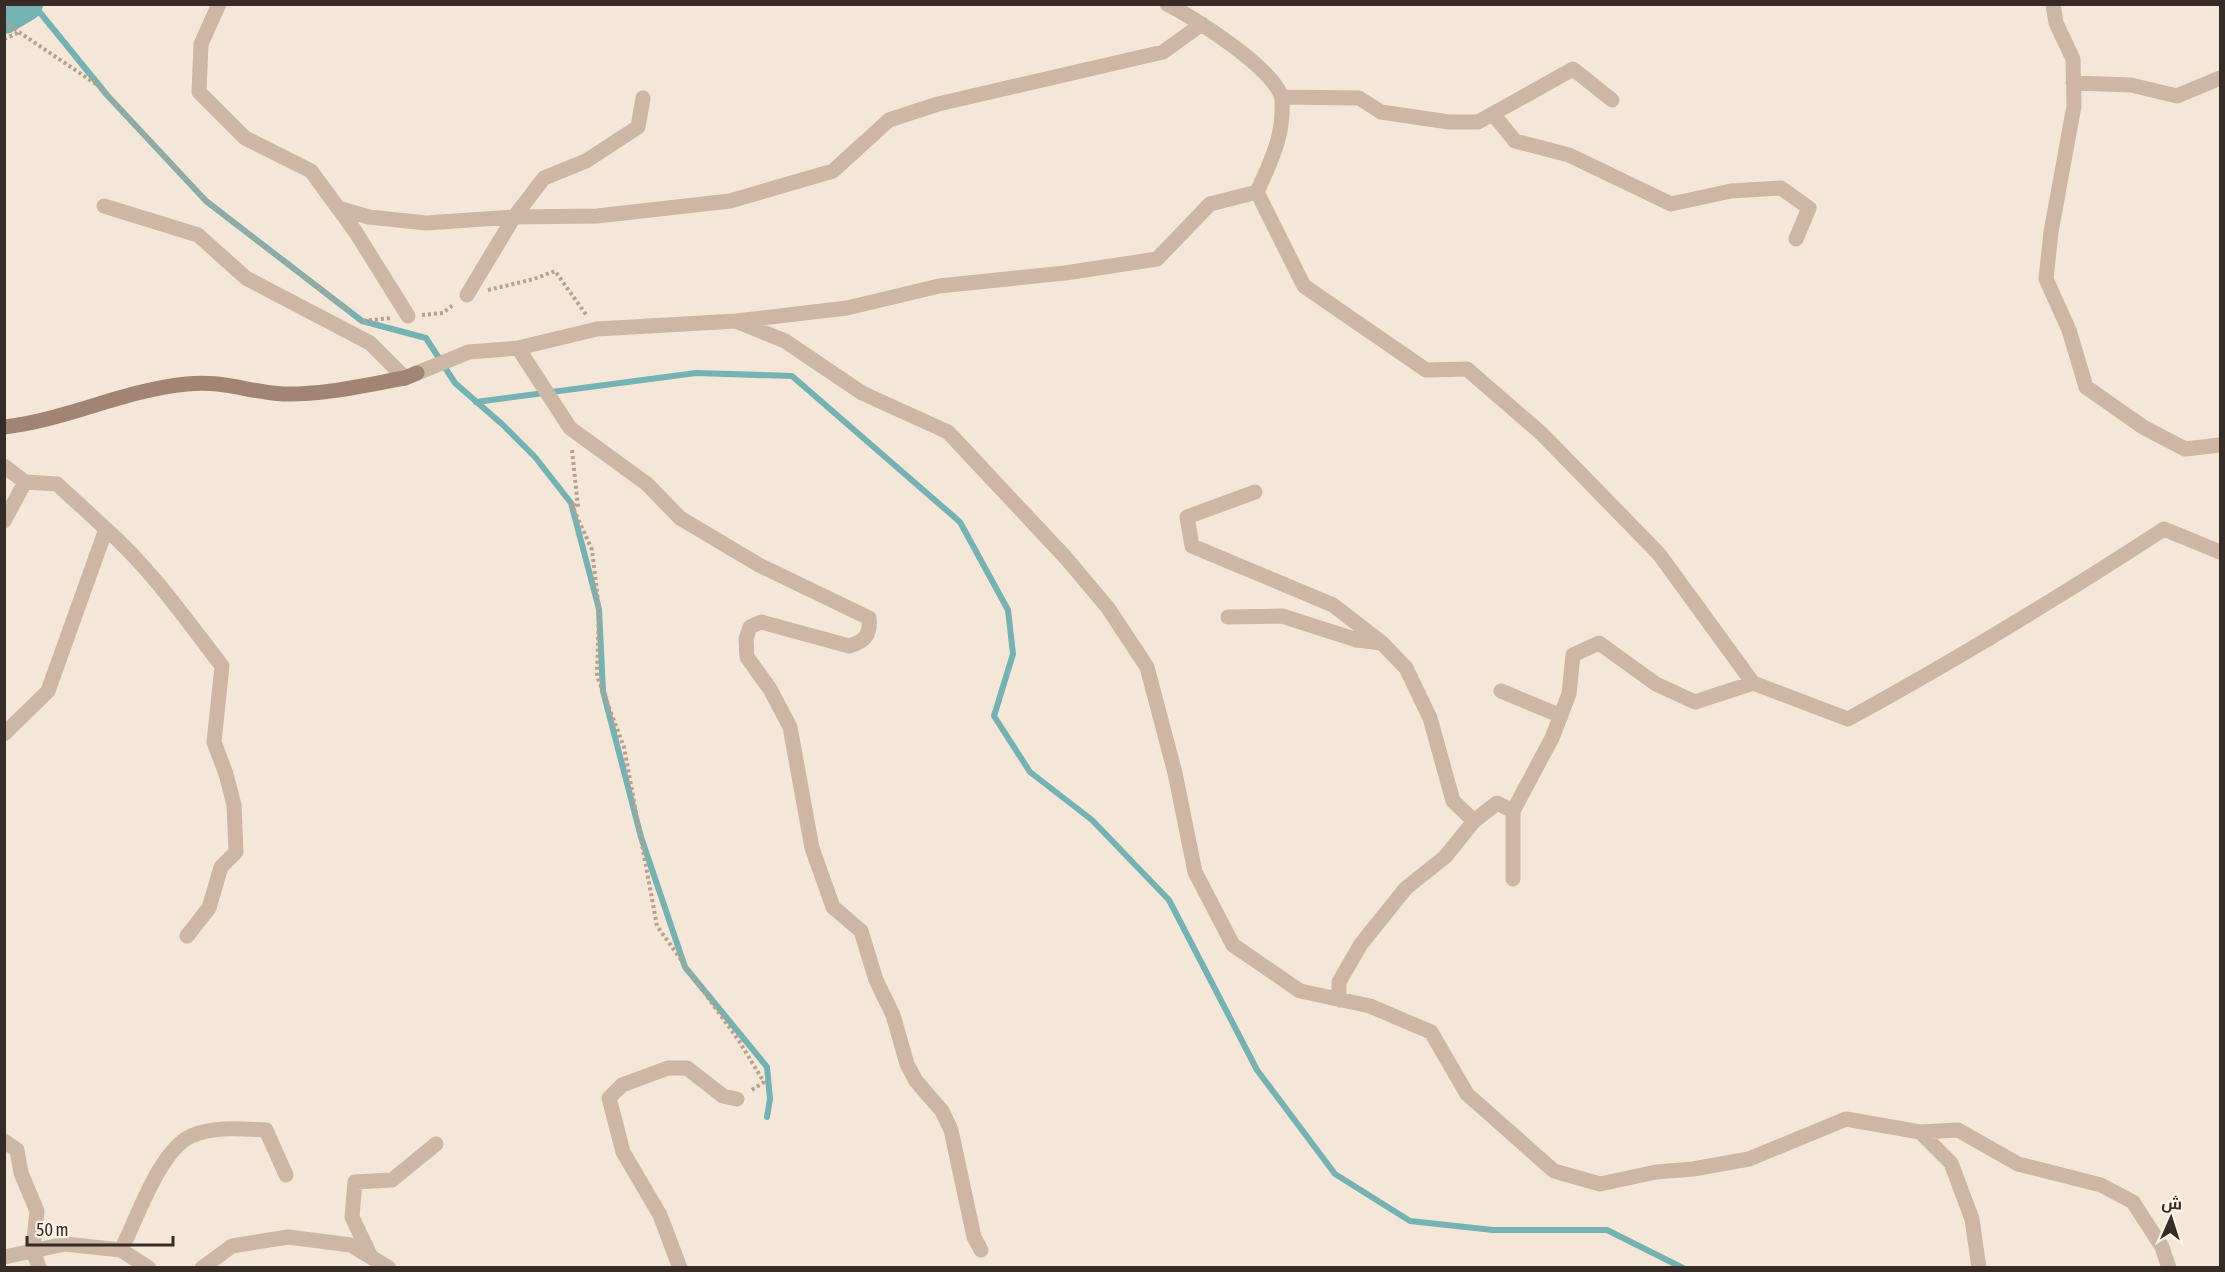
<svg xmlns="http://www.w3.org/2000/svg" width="2225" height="1272" font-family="'Asap Condensed',Cairo,sans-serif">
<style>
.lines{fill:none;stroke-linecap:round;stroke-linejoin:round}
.stream{stroke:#74b2b4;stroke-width:6}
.river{stroke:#74b2b4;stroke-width:34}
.path{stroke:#b9a08d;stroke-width:4;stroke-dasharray:3 3;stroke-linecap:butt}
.street{stroke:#cdb6a3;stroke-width:15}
.secondary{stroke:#a18474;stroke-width:15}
</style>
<rect width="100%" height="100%" fill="#f4e7d8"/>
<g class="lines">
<path class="stream" d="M33,4L107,95L206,201L362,321L426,338L455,383L503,425L535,457L571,503L599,609L603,691L641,837L685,967L767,1067L770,1099L767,1117
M476,402L696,373L792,376L960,522L1008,610L1013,654L994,716L1030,772L1092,820L1169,900L1257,1070L1335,1174L1410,1221L1493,1230H1607L1683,1268"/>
<path class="river" d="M4,17L26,4"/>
<path class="path" d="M4,22L99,86L206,201L349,311
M4,39L20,32
M488,290L534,279L555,271L587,316
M422,315L443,313L454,304
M363,321L391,318
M572,450L578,507L571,503L592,550L599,609L597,676L624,747L657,926L739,1041L764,1082L750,1091"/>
<path class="street" d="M219,4L201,44L199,92L245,138L311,171L355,231L408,316
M2053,4L2056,23L2073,59L2074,106L2051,232L2046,279L2069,330L2086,387L2143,427L2185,449L2220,445
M2073,83L2131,85L2177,96L2220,78
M1282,97L1359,98L1381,112L1449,122H1478L1573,69L1612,100
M1493,114L1515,141L1569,155L1671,204L1731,191L1781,188L1809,208L1796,239
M1257,192L1304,286L1426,370L1467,369L1542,434L1659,554L1753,683L1848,719C1956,660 2061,596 2164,529L2220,552
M104,206L198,235L246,278L370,343L405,378
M338,208L369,217L426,223L514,217L597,216L730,201L833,171L889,120L938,104L1163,52L1202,24
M467,295L514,217L544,178L586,161L638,127L643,98
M736,321L785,341L862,393L948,432L1066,558L1108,608L1147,667L1175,773L1195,872L1233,945L1300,991L1370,1006L1431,1032L1467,1094L1554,1171L1600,1184L1656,1172L1693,1169L1749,1159L1846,1119L1920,1132L1958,1130L2018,1164L2101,1185L2133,1202L2162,1247L2169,1268
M518,348L570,428L647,484L680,518L759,565L869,618C871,635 864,642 849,646L761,622L750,627L746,639L747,657L770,689L790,727L812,848L833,907L861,931L876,980L893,1015L907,1064L916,1081L942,1111L951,1130L974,1237L981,1250
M417,373L469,352L518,348L597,329L736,321L847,308L939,286L1065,273L1157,259L1210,204L1257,192C1271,161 1284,136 1282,100C1279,71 1193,17 1167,4
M4,466L25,482L4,521
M25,482L57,484L106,529
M1255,492L1187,517L1192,546L1333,605L1382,643L1406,668L1430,718L1453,801L1474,821
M1228,617L1282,616L1357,640L1382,643
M1501,691L1561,716
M4,734L48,691L106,529C151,569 185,618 222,666L214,742L226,774L234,805L236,852L221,867L209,908L187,936
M1513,879V811L1552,738L1569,694L1573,655L1599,643L1656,684L1695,702L1753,683
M1339,1000V982L1361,944L1406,888L1445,857L1474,821L1497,803L1513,811
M1920,1132L1951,1163L1972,1219L1979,1268
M4,1141L17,1150L21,1173L37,1211L33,1249L39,1268
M121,1250C137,1219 159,1151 191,1136C214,1126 242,1129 266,1130L286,1175
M4,1257L65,1244L121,1250L149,1268
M371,1257L352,1217L355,1182L392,1180L436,1144
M202,1268L232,1246L288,1237L351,1245L389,1268
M680,1268L660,1215L623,1152L609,1098L622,1085L668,1068H687L723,1096L737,1099"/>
<path class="secondary" d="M4,427C66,420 124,390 187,384C224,380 248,392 283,394C324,395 365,385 405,378L417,373"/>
</g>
<rect width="2225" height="1272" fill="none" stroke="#372b26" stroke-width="12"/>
<g transform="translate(2171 1218) rotate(3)" stroke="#fbf1e5" stroke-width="4.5" paint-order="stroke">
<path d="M0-4.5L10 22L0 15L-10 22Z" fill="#372b26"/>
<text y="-9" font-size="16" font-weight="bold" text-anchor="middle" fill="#372b26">ش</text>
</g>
<path d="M27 1236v9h146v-9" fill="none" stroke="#372b26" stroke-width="3"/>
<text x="36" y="1236" font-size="18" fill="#372b26" stroke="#fbf1e5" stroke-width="4.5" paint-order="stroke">50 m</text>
</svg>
